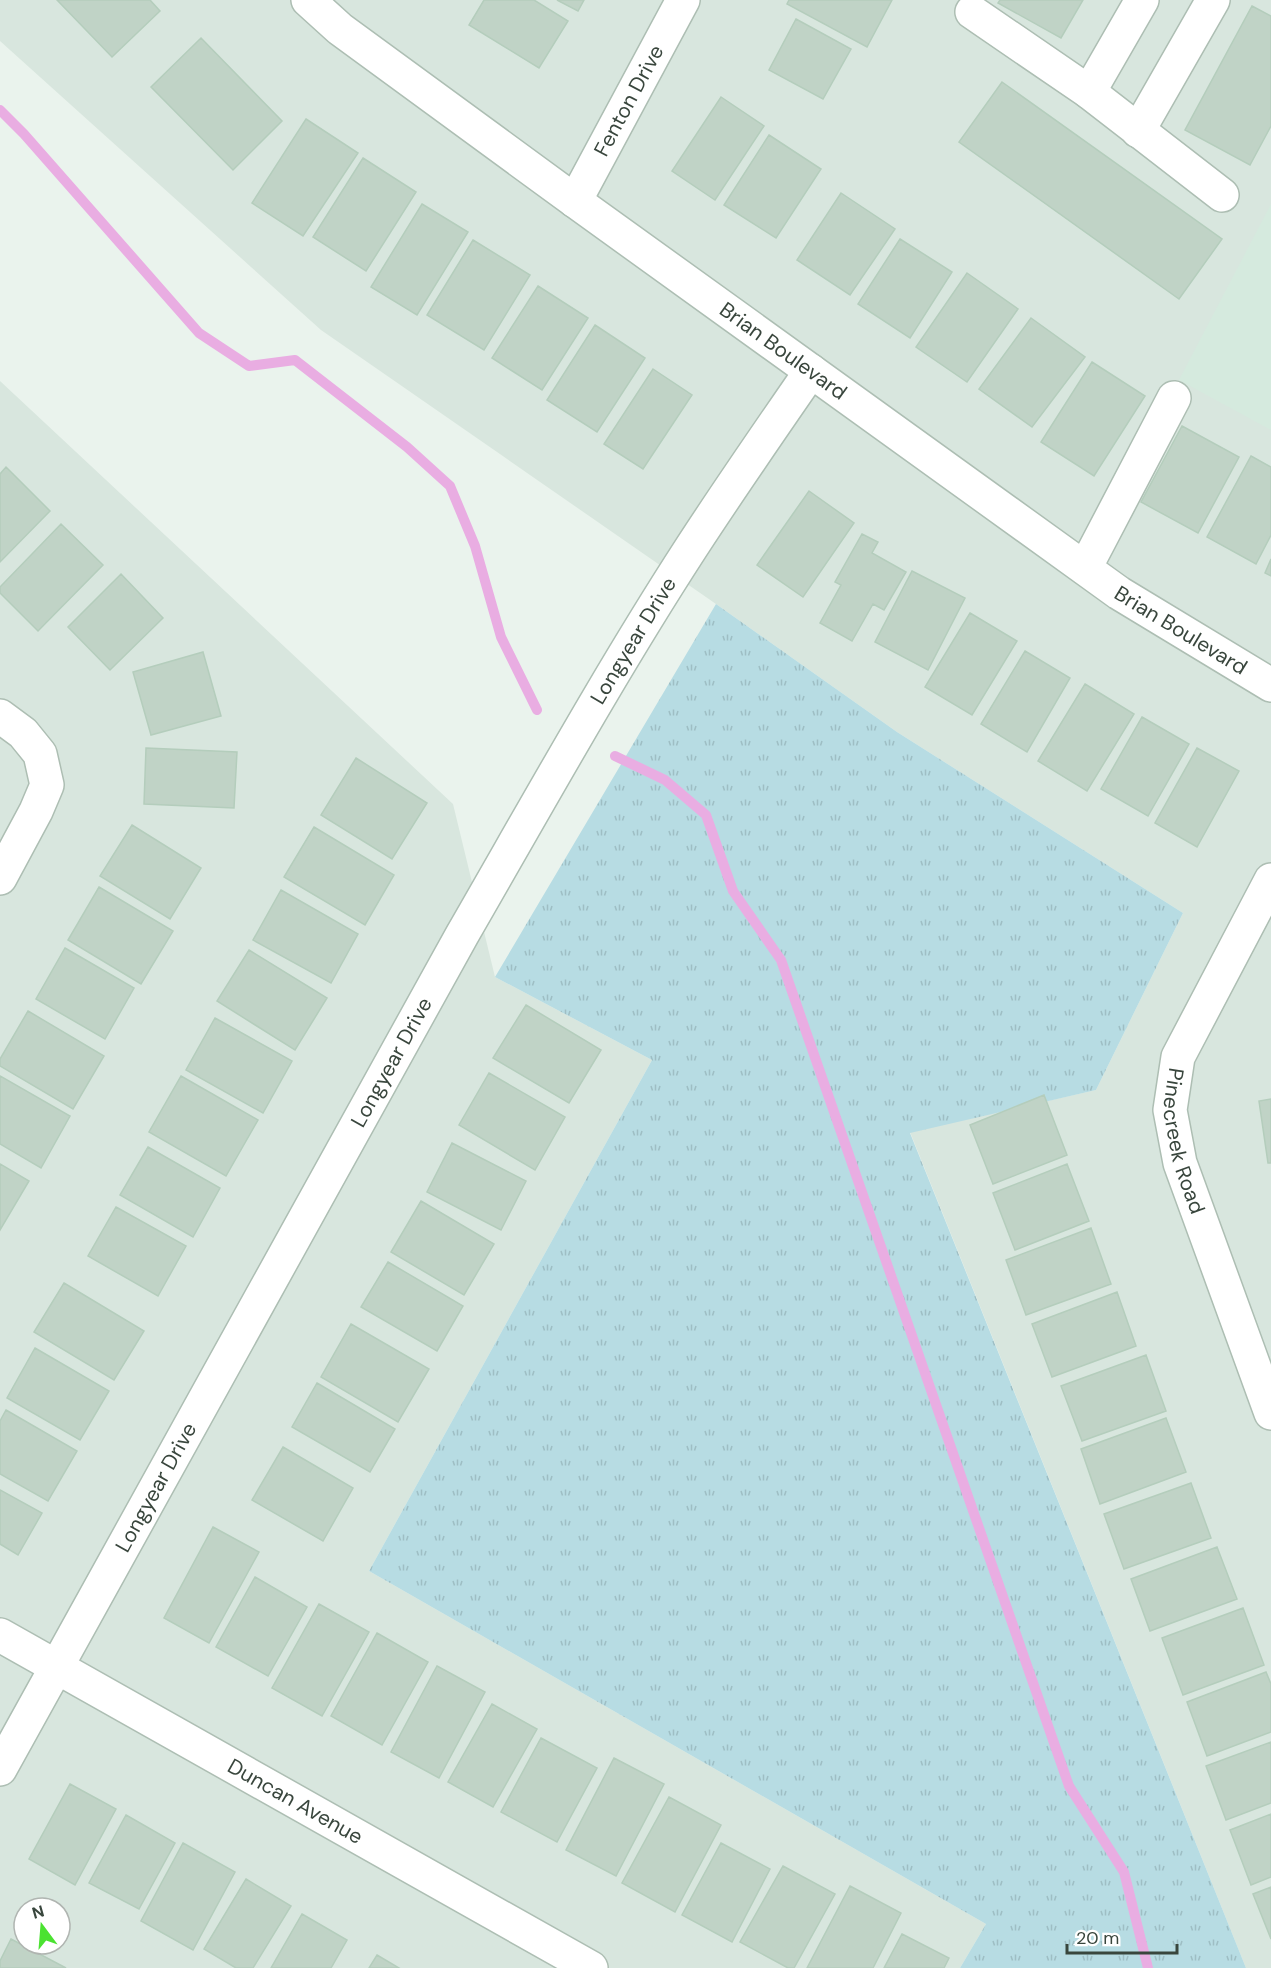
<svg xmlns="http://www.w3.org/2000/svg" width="1271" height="1968" font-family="'DM Sans',sans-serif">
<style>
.residential{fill:#d8e6de;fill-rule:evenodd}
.education{fill:#d5eade}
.grass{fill:url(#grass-tufts)}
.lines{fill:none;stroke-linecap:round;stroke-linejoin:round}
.stream{stroke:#e9ade2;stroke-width:10}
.building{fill:#c0d3c6;stroke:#b4cdbc;stroke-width:1.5}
.minor-casing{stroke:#adbeb3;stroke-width:36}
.minor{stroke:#fff;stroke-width:33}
.labels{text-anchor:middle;stroke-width:6;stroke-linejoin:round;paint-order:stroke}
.street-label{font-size:21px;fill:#39463d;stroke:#fff}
</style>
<defs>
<pattern id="grass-tufts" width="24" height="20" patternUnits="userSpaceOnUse" patternTransform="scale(1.5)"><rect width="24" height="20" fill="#b7dce3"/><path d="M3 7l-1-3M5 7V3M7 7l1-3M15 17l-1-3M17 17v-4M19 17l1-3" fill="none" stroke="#9ebec4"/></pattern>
</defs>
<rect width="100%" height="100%" fill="#eaf3ed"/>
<path class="residential" d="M0,0H1271V1968H1246L910,1132L1096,1090L1183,913L897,732L716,604L321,330L0,41Z
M0,381L453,804L495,977L652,1060L369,1571L986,1924L960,1968H0ZM24,1908H60V1944H24Z"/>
<path class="education" d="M1271,204V430L1179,380Z"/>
<path class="grass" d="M716,604L897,732L1183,913L1096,1090L910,1133L1246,1968H960L986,1924L369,1571L652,1060L495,977Z"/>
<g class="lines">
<path class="stream" d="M0,110L24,134L199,333L249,366L295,360L407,447L450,486L475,546L501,637L537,710
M615,756L665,780L706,815L733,891L781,960L1069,1786L1124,1872L1148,1968"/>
</g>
<path class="building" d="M57,0H150L160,11L112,57Z
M484,0H534L568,21L539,68L469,25Z
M557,0H584L578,11Z
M789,0H892L867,47L787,4Z
M1000,0H1083L1061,38L998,3Z
M1252,6L1271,16V126L1250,165L1185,130Z
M796,19L851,49L823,99L769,70Z
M201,38L282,121L233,170L151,87Z
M1002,82L1222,239L1179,299L959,142Z
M721,97L764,126L715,200L672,171Z
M306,119L358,153L303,236L252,203Z
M769,135L821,169L776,238L724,205Z
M363,158L416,192L366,271L313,237Z
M841,193L895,229L850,295L797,260Z
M422,204L468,232L417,315L371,287Z
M900,239L952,272L910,338L858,304Z
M473,240L530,275L484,350L427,315Z
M967,273L1018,309L967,382L916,347Z
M538,286L588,318L542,390L492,358Z
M1031,318L1085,357L1032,427L979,389Z
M595,325L645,358L597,432L547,400Z
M1092,362L1145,396L1094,476L1041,442Z
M653,369L692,395L643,469L604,444Z
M1182,426L1239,457L1198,533L1141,502Z
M1251,456L1271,467V535L1256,564L1207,537Z
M6,467L50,511L0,562V474Z
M809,491L854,523L803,597L757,565Z
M61,524L103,565L38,631L0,593V587Z
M862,534L878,542L872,553L906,572L884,610L873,604L852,641L820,623L841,585L835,582Z
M1271,559V576L1265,573Z
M912,571L965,598L928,670L875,642Z
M121,574L163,618L110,670L68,627Z
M970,613L1017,641L972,715L925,687Z
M1025,651L1070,678L1027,752L981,724Z
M203,652L221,716L151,735L133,672Z
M1085,684L1134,714L1087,791L1038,761Z
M1142,717L1189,744L1148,816L1101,789Z
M146,748L237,752L234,808L144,804Z
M1197,748L1239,771L1197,847L1155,823Z
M356,758L427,803L392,859L321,815Z
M132,825L201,868L170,919L100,876Z
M314,827L394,875L365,925L284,877Z
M99,887L173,931L141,984L68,940Z
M281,890L358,934L331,983L253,940Z
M65,948L134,988L105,1039L36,999Z
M249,950L327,998L295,1050L217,1001Z
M526,1005L601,1050L569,1103L493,1058Z
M28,1011L104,1056L73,1109L0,1066V1059Z
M215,1018L292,1061L263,1113L186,1070Z
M489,1073L565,1117L535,1170L459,1125Z
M0,1076L70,1116L41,1168L0,1144Z
M181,1076L258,1120L226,1176L149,1132Z
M1044,1095L1067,1155L993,1184L970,1125Z
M1271,1099V1163H1268L1259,1101Z
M452,1143L526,1181L501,1230L427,1192Z
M148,1147L220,1188L193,1237L120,1195Z
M0,1164L29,1181L0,1230Z
M1067,1164L1089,1221L1015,1250L993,1193Z
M421,1201L494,1244L464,1295L391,1252Z
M116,1207L186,1246L158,1296L88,1256Z
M1091,1228L1111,1284L1026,1315L1006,1260Z
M388,1262L463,1306L437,1351L361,1307Z
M64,1283L144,1331L114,1380L34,1332Z
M1117,1292L1136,1346L1052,1377L1032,1324Z
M351,1324L429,1369L398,1422L321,1377Z
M35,1348L109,1391L80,1440L7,1398Z
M1146,1355L1166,1411L1082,1441L1061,1386Z
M317,1383L395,1429L370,1472L292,1427Z
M6,1410L77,1451L48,1501L0,1474V1421Z
M1166,1418L1186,1472L1100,1504L1081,1449Z
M283,1447L353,1488L323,1541L252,1500Z
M1191,1483L1211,1538L1124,1569L1104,1514Z
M0,1490L42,1513L18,1555L0,1544Z
M213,1527L259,1552L209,1643L164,1618Z
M1217,1547L1237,1599L1150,1631L1131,1579Z
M255,1577L307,1607L268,1676L216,1647Z
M319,1604L369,1632L322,1716L272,1688Z
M1243,1608L1264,1665L1183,1695L1162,1638Z
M377,1633L428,1662L382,1745L331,1716Z
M437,1666L485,1692L439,1778L391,1752Z
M1266,1672L1271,1684V1732L1207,1756L1187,1702Z
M492,1704L537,1729L493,1807L448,1782Z
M541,1738L597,1768L557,1842L501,1812Z
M1271,1742V1803L1226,1820L1206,1766Z
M614,1758L664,1784L616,1876L566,1850Z
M70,1784L116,1809L75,1885L29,1859Z
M669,1797L721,1825L675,1912L622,1883Z
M1271,1814V1877L1251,1885L1230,1830Z
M126,1815L175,1843L139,1909L89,1883Z
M183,1843L235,1872L193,1950L141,1921Z
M721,1843L770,1869L732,1942L682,1915Z
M783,1866L835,1894L794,1968H788L740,1942Z
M246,1879L291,1906L253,1968H236L204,1949Z
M850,1886L901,1913L873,1968H807Z
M1271,1887V1939L1253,1894Z
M302,1914L347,1940L331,1968H271Z
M902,1934L949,1958L944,1968H884Z
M11,1939L66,1968H0V1961Z
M377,1955L399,1968H369Z"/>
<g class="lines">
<g class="minor-casing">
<g id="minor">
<path id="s1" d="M308,0L340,29L575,201L1119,593L1271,685"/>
<path d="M972,12L1089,92L1222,195"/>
<path d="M1089,92L1142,0"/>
<path d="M1138,131L1213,0"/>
<path id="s2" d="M575,201L683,0"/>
<path d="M1085,568L1174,398"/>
<path d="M0,716L23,733L40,754L47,785L36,811L0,878"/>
<path id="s3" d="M1271,880L1178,1057L1170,1110L1180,1163L1271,1413"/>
<path id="s4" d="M0,1635L591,1968"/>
<path id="s5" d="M0,1769L462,935C537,805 610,673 691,548C730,488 771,429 811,371"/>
</g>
</g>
<use href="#minor" class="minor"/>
</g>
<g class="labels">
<g class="street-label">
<text dy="7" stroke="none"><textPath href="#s2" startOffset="114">Fenton Drive</textPath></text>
<text dy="7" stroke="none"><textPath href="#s1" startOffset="591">Brian Boulevard</textPath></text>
<text dy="7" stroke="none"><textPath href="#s1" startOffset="1077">Brian Boulevard</textPath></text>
<text dy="7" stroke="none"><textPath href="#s5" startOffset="1294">Longyear Drive</textPath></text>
<text dy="7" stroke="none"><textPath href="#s5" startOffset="808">Longyear Drive</textPath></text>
<text dy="7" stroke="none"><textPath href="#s3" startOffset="286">Pinecreek Road</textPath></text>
<text dy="7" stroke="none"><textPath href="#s5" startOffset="322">Longyear Drive</textPath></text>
<text dy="7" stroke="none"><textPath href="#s4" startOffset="339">Duncan Avenue</textPath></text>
</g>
</g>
<g transform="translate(42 1926) rotate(344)"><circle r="28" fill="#ffffff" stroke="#b0b5b1" stroke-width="1.5"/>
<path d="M0-4.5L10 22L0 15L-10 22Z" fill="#4be231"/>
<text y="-9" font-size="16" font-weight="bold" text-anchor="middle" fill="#39463d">N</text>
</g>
<path d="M1067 1944v9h110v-9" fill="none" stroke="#39463d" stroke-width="3"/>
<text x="1076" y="1944" font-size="18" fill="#39463d" stroke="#ffffff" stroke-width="4.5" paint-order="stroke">20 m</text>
</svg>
